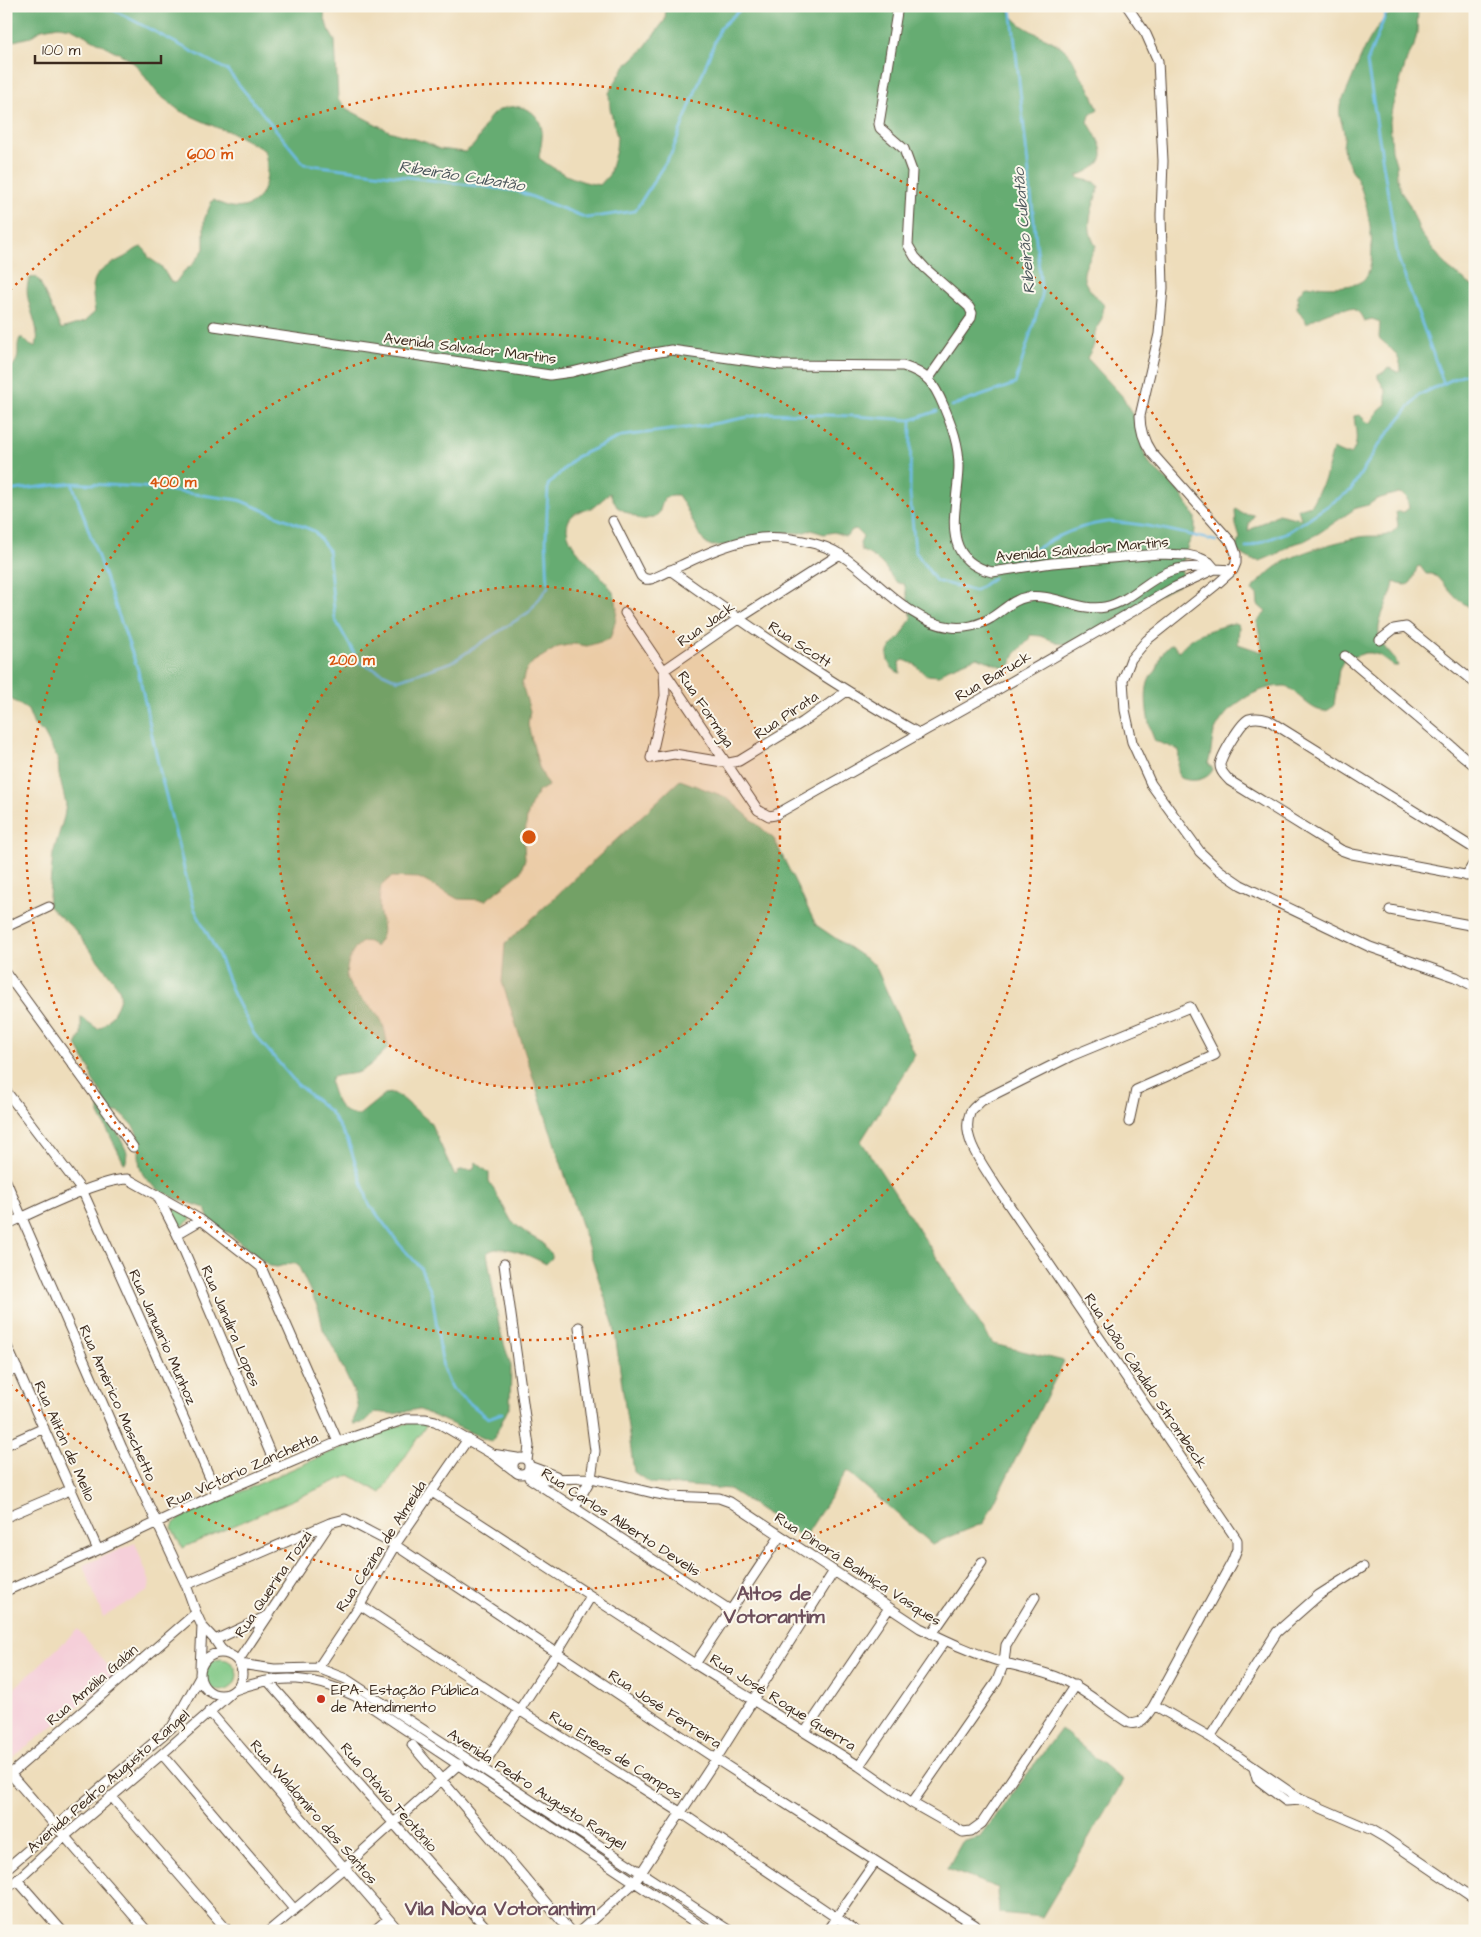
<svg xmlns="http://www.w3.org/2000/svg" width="1481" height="1937" font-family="'Architects Daughter',sans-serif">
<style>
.built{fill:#f5cfd9}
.green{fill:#7ec784;stroke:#5c7851}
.forest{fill:#66ac72;stroke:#506b48}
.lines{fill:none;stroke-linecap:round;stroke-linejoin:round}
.stream{stroke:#6fbde9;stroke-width:2.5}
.minor-casing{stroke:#564536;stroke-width:11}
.minor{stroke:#fff;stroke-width:9}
.ring{fill:none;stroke:#d7540e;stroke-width:2.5;stroke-dasharray:2.5 5}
.poi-dot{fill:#c8321e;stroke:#fbf7ec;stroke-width:2}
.labels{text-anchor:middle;stroke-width:4;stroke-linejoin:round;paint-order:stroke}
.street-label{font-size:15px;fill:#3b2a1e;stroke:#fbf7ec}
.poi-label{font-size:15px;fill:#3b2a1e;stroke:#fbf7ec;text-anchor:start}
.water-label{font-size:16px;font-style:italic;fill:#4b565b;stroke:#fbf7ec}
.district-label{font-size:20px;font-weight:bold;fill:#6c4e5b;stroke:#fbf7ec}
.centre{fill:#d7540e;stroke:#fbf7ec;stroke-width:2.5}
.ring-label{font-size:15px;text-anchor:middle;font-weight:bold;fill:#d7540e;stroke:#fbf7ec;stroke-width:4;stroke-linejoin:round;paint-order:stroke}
</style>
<rect width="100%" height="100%" fill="#fbf7ec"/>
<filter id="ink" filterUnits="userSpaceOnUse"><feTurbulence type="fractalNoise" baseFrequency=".02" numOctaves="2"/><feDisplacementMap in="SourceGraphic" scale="10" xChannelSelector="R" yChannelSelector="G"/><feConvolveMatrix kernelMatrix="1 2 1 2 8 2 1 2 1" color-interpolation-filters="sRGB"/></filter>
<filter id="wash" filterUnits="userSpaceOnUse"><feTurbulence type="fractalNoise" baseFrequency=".0096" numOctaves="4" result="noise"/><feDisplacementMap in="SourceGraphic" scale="20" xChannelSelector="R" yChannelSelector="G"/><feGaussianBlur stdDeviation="1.12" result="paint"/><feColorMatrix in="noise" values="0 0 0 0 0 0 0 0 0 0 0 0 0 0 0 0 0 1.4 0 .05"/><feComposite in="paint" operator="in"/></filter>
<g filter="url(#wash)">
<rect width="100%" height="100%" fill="#edb"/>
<path class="built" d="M135,1543L150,1582L148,1591L103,1617L83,1565Z
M78,1629L116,1676L11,1759L6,1753V1696Z"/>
<path class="green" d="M176,1208L192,1218L179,1229L171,1212Z
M414,1421L427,1424L381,1493L350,1475L182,1548L172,1528L174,1523L181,1518L370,1435Z
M205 1675a16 16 0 1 1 32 0a16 16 0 1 1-32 0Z"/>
<path class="forest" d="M6,6H326L324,15L328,29L335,41L338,99L347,109L389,131L425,142L439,149L465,152C469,149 474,146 476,142C482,134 485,122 492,115C509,100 539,105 542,131C543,139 540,149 539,158C557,172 577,182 600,185L609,175L616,150L617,137L610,108L609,93L624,67L641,52L665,20L666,6H1007C1014,30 1047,35 1064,49C1076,59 1074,65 1080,75C1082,79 1085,81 1087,84C1092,92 1094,101 1098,109L1090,115L1088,122C1104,150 1113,162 1077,176L1081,179L1095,182L1099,187C1093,208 1083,226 1096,246C1079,278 1078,278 1104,305L1102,318L1095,332L1094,345L1087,358L1123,397L1137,424L1144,453L1151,466L1180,492L1195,517V531L1188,545L1181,569L1185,581L1075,642L1062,644L1041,636L1030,635L1029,640L1015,654L1008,669L977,657L947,669L939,676L926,675L914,664L904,660L899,662L900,673C889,669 884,657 890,648C893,643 898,640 901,636C906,630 906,624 912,619L906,590L904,584C893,584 890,572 883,565C877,559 870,554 862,551L860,544L863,536L856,529L852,530L848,535L845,536L834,532L824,534L811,530L801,533L773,532L756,535L729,545L712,546L705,543L700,536L684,504L678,495H672L664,498L659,513L655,517L641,520L617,507L610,493C605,497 600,502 595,506C587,511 574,510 569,520C556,544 609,576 615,597C620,611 614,626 610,639L587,646L574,644L558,647L533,662L525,672L522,684L530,711L528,725L539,767L548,786L538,792L531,805L527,817L524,844L525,859L520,873L486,900L458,899L419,878L391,877L381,886C380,895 378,905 380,914C383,929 386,933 375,947C359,927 343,967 347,979C351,993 371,1005 380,1018C385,1026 386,1038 388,1048C378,1057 369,1069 356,1073C348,1075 341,1074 332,1077L330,1083C335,1099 339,1115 359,1115L385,1094L393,1093L402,1098L430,1122L454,1174L456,1175L460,1170H473L476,1162L489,1173V1181L512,1222L529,1235L543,1243L546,1249L552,1255V1258L546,1264C533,1257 500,1241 487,1253L500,1331L511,1366L510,1405L492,1442L418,1409L394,1414L375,1412L364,1423L354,1424L353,1421L358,1409L355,1395L335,1351L323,1329L319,1310L298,1265L293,1263L277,1267L270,1266L256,1256L229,1233L211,1226L205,1208C185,1201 158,1195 144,1176C133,1160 146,1142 132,1125C127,1120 124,1115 118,1112L113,1114L111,1119L127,1152L126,1162L124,1163L99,1114V1106L103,1095L92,1079L90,1069L76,1045L81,1035V1017L98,1029C107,1025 118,1008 120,998C121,993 119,989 117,985L74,929L48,906L53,854L64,817L66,804L59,775L58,760L44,733L34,725L28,710L6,696V371C25,359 14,350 20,338H23L31,346H36C37,342 38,337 37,334C36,316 21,295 30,278L36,277L39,280L61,329L84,322L95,312C90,277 92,273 125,257C131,254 135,248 142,247L146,251L149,258L161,266L171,282L175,283L184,271L193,264L204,249V220L212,201L214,200C255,224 275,186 264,150L231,132L218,128L180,111L158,94L136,65L126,57L71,28L58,26L42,29L30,37L6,43Z
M1398,6H1418L1417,34L1414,46L1407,59L1392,108L1390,121L1392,150L1396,164L1397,178L1401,192L1409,204L1421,234L1448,268L1475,288V611L1456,598L1437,577L1432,574H1426L1420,566L1417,567C1412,583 1411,589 1394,582C1392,600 1374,619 1380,639C1383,649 1395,656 1398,666H1394L1379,655L1371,653H1365L1344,660L1339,669L1334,705C1320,724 1298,692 1286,686C1258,685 1225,706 1214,733C1211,743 1212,753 1208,763L1213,769C1208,781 1190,783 1179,777L1178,769L1179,750L1155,741C1148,727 1142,692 1150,678C1151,675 1155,673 1157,669C1162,656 1158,656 1170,645H1174L1179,651C1194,632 1211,630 1234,623L1237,624L1239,626L1238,644L1262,652V647L1257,622L1266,612L1258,605L1257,594L1252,591L1254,586C1262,580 1269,571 1277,566C1297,552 1336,542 1360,537C1375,534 1388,541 1398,526L1396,512H1404L1409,508L1407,498L1403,494L1398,493L1377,499L1368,505L1356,508L1319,533L1304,541L1290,545L1277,554L1260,561L1252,560L1236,551L1240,538L1236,525L1235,510L1236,509L1241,513L1254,515L1249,524L1248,531L1278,514L1301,519L1298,509L1311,505L1325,479L1333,449L1344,454H1351C1360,444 1355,428 1354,416L1360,415L1367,422L1371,423L1378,411L1386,404V391L1378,378V374L1384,372L1388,367L1397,372L1401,370C1401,355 1389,347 1379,338L1380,322L1372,319L1364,321C1362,317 1360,313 1357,311C1347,303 1315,316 1307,324L1305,319L1297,309L1298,295L1306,285C1320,287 1351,289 1362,281C1381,267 1368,205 1360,186C1355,173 1345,161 1343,148C1343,143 1345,138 1344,133C1343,124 1338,116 1340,107C1340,102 1344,97 1346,93C1362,57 1366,33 1398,6Z
M680,780L726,797L774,839L816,925L875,965L915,1055L861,1141L993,1344L1064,1361L984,1523L932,1544L847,1471L804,1538L729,1489L650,1483L634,1472L614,1326L502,982L505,944Z
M1061,1729L1123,1781L1042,1917L999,1913L998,1888L947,1869L962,1842L980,1837Z"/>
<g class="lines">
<path class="stream" d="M106,6L227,70L304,164L517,191L587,218L635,211L672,152L720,28L744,6
M1389,6L1367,62L1398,258L1444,384
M952,406L1015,384L1042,296L1011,6
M937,411L911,420L910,494L915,551L936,581L975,591L993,578
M6,491L72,483
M1246,548L1288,532L1350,491L1378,446L1419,395L1462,375L1475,372
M1013,564C1041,544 1072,526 1107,522C1113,521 1120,523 1126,523C1156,526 1186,534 1216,541
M502,1413L488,1418L451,1388L443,1368L432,1294L420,1267L400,1245L369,1204L348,1141L330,1112L297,1084L254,1034L234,995L219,956L194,908L160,772L138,670L72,483L142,487L239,500L314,531L328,549L335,619L359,662L398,680L452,662L529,612L548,587L546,540L548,485L576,457L622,436L702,426L769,413L854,416L911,420"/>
</g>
</g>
<g filter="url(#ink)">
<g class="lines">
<g class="minor-casing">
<path id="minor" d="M898,6L879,124L880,128L904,149L912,171L908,245L915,257L925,268L969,307L972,313L971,318L929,378
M1127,6L1146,34L1158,61L1163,161L1161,215L1163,288L1159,334L1140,416C1140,430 1143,440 1151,452L1232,543L1236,554V563L1233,570L1216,585L1147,640L1131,659L1123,680L1125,710L1132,742L1151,784L1200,852L1219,870L1241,885L1370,947L1456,977L1475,987
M214,326L550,375L572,372L636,356L671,350L780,365L903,366C928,374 934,383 944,407C952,426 959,445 959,466C959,505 936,559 992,572L1052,563L1159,554L1187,555L1200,558L1209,562L1215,569
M613,521L641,576C644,579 647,580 651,579C661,576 672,569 682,565C706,553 734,541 761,538C784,536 822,542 841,555C875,577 908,622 951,627C964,629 980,625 991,618C1003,611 1013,599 1027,597C1053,593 1079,612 1105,607C1129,602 1146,581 1168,572C1182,566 1197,567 1213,568
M840,554L738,619L664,670L665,696L651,758L674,754L729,763L739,761L803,722L847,691
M670,570C751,628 833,685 920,734
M625,613L758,810L769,816L775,815L997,690L1173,588L1215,569L1233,570
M1380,640L1394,629L1406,627L1475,683
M1345,656L1475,766
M1475,849L1268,720C1262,718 1256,717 1249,719C1241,722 1221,756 1220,765C1220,771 1225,776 1230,781L1341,850L1352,854L1475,877
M1466,876L1475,861
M1390,910L1475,926
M6,927L49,907
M6,973L133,1147
M6,1091L83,1192L142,1323L217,1494
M1129,1122L1136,1090L1215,1055L1190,1007L1071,1056L981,1101C978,1105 972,1108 970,1113C960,1138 984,1166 996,1186L1237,1540V1549L1232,1562L1154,1705L1210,1737L1300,1799L1372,1830L1384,1837L1475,1899
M6,1181L122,1448L186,1585L196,1613L202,1626L215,1640L221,1649L227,1654
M157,1195L177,1234L277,1469
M6,1225C34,1212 100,1179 128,1179L201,1220L261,1267L338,1442
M177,1234L201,1220
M504,1264L529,1446L527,1460
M6,1344L98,1550
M6,1374L17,1368
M6,1445L44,1428
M492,1454L517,1458
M513 1466a8 8 0 1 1 16 0a8 8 0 1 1-16 0Z
M529,1466L556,1476
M527,1472L543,1479L591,1478L653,1493L669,1496L719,1498L730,1502L920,1628C947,1641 976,1655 1005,1663C1024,1668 1043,1671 1061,1679C1086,1690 1106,1709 1129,1723C1142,1726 1148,1714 1154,1705
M529,1478L730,1610
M432,1492L695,1664L859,1766L912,1803L963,1832L971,1831L982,1823L1075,1685
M575,1507L591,1478L595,1451L579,1327
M6,1517L72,1489
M186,1585L330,1523L345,1519L351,1522L395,1545L716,1759L975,1925L980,1931
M6,1591L98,1550L217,1494L338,1442L406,1419H425L435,1421L492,1454L513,1470
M360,1605L519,1710L680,1812L856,1931
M932,1634L982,1562
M215,1640L267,1616
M200 1674a21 21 0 1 1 42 0a21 21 0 1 1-42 0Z
M238,1661L330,1523
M240,1664L274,1669L318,1668L346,1679L730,1931
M695,1664L780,1536
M200,1668L202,1626
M318,1668L360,1605L395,1545L468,1439
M268,1681L489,1931
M235,1690C278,1673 314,1676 355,1696L708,1931
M209,1711L399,1931
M805,1732L889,1608
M1210,1737L1277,1632L1319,1595L1363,1567
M412,1745L570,1931
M162,1754L294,1909
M859,1766L945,1641
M482,1767L556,1654L591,1596
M1254,1768L1257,1779L1286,1801L1302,1800
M6,1769L147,1931
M6,1778L196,1613
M111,1796L228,1931
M912,1803L997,1681L1004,1663L1006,1645L1035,1597
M6,1869L172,1727L200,1677
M18,1881L62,1931
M6,1890L65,1836L162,1754L230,1694
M269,1931L345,1867L459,1764
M374,1931L388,1919
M580,1931L635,1882L716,1759L834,1571
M827,1931L875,1862"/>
</g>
<use href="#minor" class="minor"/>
</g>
</g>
<circle cx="529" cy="837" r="251" fill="#d7540e" fill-opacity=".12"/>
<g class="ring">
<circle cx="529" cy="837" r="251"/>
<circle cx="529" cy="837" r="503"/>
<path d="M10 290A754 754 0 1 1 10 1384"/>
</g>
<circle class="poi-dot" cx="321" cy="1699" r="5"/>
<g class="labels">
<g class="street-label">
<text transform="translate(470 348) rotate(7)" y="5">Avenida Salvador Martins</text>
<text transform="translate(1082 549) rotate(-5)" y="5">Avenida Salvador Martins</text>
<text transform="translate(706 624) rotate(-35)" y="5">Rua Jack</text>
<text transform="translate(800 644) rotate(33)" y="5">Rua Scott</text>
<text transform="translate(993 676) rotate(-30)" y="5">Rua Baruck</text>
<text transform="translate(706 709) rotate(56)" y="5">Rua Formiga</text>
<text transform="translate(786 715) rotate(-34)" y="5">Rua Pirata</text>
<text transform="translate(231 1326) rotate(67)" y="5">Rua Jandira Lopes</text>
<text transform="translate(163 1337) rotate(66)" y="5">Rua Januario Munhoz</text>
<text transform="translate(1146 1381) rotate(56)" y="5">Rua João Cândido Strombeck</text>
<text transform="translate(118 1403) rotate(66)" y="5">Rua Américo Maschetto</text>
<text transform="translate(65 1441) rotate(66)" y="5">Rua Ailton de Mello</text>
<text transform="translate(242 1470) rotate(-24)" y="5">Rua Victório Zanchetta</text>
<text transform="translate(621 1522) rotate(33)" y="5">Rua Carlos Alberto Develis</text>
<text transform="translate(381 1546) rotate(-57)" y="5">Rua Cezina de Almeida</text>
<text transform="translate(858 1569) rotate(33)" y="5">Rua Dinorá Balmiça Vasques</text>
<text transform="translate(273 1584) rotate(-56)" y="5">Rua Querina Tozzi</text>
<text transform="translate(92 1685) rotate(-41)" y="5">Rua Amália Galán</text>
<text transform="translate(783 1702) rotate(32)" y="5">Rua José Roque Guerra</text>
<text transform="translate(665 1709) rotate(33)" y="5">Rua José Ferreira</text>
<text transform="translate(616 1755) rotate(32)" y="5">Rua Eneas de Campos</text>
<text transform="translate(108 1781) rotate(-41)" y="5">Avenida Pedro Augusto Rangel</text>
<text transform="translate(537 1789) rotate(33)" y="5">Avenida Pedro Augusto Rangel</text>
<text transform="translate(389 1797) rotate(49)" y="5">Rua Otávio Teotônio</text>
<text transform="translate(314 1812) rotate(49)" y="5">Rua Waldomiro dos Santos</text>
</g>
<g class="poi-label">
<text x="331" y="1695">EPA- Estação Pública<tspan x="331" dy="17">de Atendimento</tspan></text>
</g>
<g class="water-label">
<text transform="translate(462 175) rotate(9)" y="6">Ribeirão Cubatão</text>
<text transform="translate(1023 231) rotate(-95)" y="6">Ribeirão Cubatão</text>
</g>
<g class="district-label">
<text x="774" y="1600">Altos de<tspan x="774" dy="23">Votorantim</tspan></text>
<text x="500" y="1915">Vila Nova Votorantim</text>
</g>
</g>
<circle cx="529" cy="837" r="8" class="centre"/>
<g class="ring-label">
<text x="210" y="159">600 m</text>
<text x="173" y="487">400 m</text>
<text x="352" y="665">200 m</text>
</g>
<rect width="1481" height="1937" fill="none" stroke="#fbf7ec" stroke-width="25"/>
<path d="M35 55v8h126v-8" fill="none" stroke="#3b2a1e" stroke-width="2.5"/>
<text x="42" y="55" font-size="15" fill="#3b2a1e" stroke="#fbf7ec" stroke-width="4" paint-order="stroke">100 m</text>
</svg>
